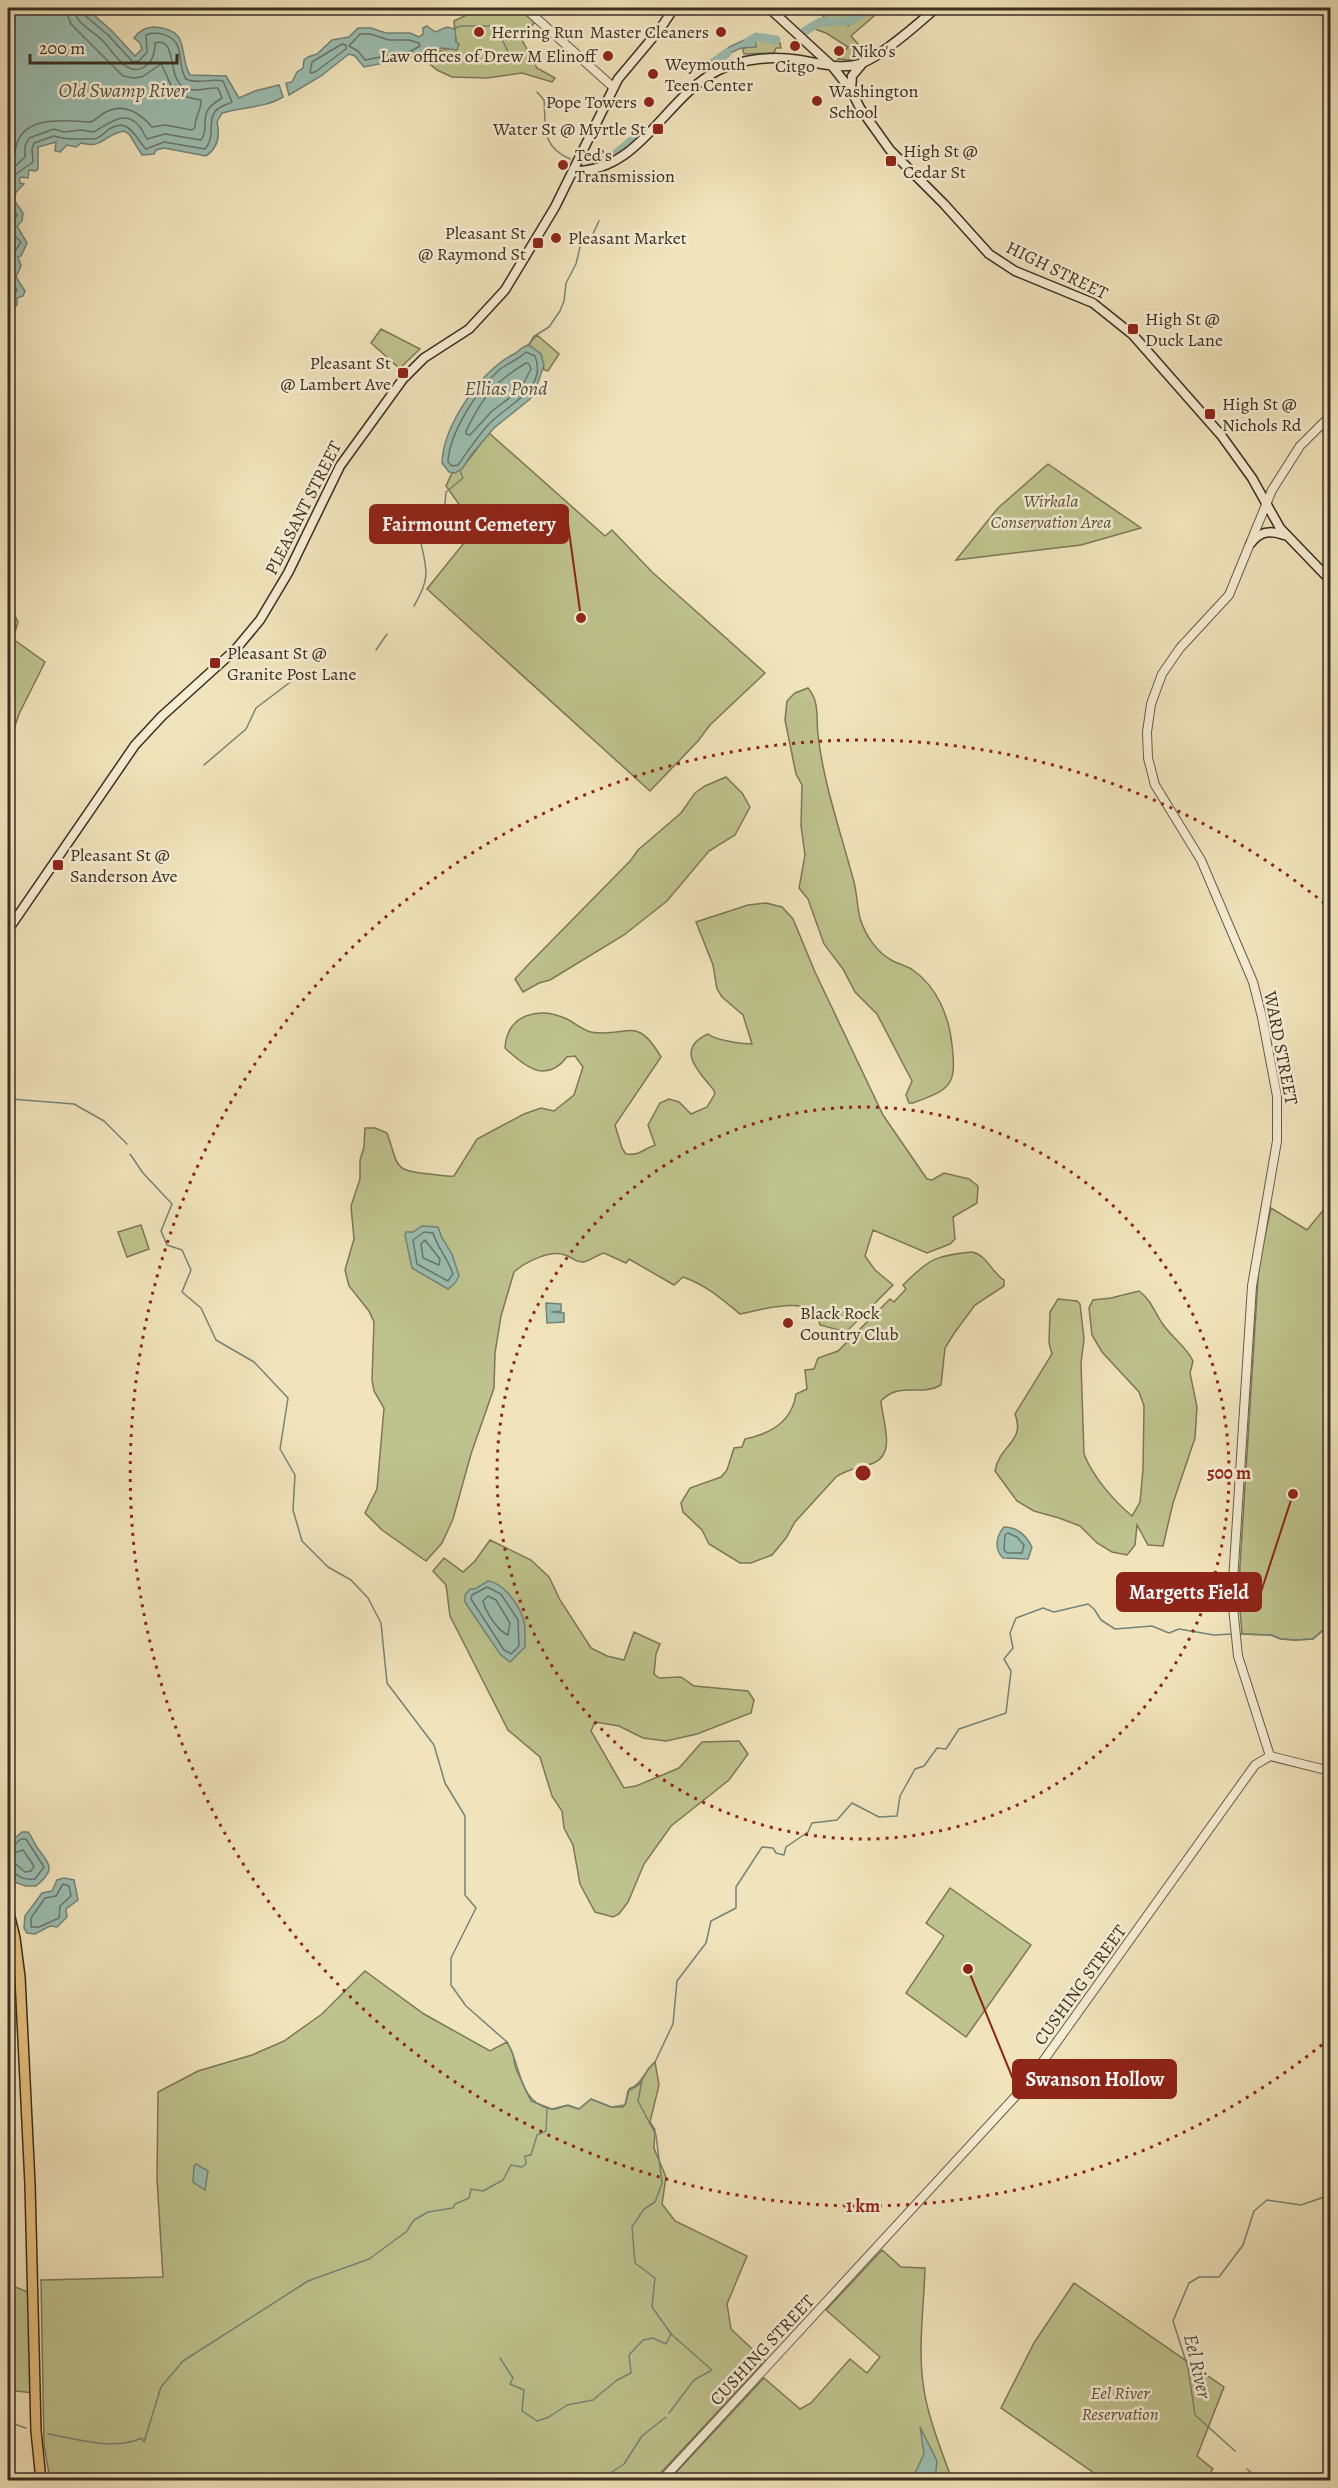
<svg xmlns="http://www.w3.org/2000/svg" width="1338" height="2488" font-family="Alegreya,serif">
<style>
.green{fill:#bec38d;stroke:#7c7858;stroke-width:1.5}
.water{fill:#9bbeb2;stroke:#748478;stroke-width:1.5}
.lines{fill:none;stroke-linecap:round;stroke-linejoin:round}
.shore{stroke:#6a766a;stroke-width:1.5}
.stream{stroke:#748478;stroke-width:1.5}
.river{stroke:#9bbeb2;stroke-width:9}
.tertiary-casing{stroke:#675c48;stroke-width:10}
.secondary-casing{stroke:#392e22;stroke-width:11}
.primary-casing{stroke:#392e22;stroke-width:12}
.tertiary{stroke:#f6edd3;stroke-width:8}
.secondary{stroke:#f6edd3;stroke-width:8}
.primary{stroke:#e8c27e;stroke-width:9}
.ring{fill:none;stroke:#8f2418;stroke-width:3;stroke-dasharray:3 6}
.poi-dot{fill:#8f2418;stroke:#f6edd3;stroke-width:2}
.labels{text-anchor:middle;stroke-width:5;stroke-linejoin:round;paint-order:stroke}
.poi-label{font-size:18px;fill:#392e22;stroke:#f6edd3;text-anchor:start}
.street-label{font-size:18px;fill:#392e22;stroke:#f6edd3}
.park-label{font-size:18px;font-style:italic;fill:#5a533d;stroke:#f6edd3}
.water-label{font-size:20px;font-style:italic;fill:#525246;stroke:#f6edd3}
.centre{fill:#8f2418;stroke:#f6edd3;stroke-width:3}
.ring-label{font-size:18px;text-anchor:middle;font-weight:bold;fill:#8f2418;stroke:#f6edd3;stroke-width:5;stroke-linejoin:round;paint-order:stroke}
.leader{fill:none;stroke:#8f2418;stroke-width:2}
.callout-dot{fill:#8f2418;stroke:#f6edd3;stroke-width:2}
.callout{fill:#8f2418;stroke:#8f2418;stroke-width:2}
.callout-label{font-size:20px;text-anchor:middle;font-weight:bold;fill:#fff}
</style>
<rect width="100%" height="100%" fill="#f1e4bc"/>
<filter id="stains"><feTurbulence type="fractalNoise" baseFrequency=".00333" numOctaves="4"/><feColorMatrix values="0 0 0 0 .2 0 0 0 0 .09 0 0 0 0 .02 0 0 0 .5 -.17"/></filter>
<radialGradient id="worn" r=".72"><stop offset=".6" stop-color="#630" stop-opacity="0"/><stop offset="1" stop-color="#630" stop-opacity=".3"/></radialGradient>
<path class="green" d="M481,8H519L535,22L521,38L537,68L555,78L552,82L522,73L487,78L452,77L437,70L419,55C431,51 449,51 458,45L456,42L454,21Z
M810,8H868L849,20L825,18L816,9Z
M872,8H883L851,36L866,53L850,60L838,59L848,47L826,33L812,28L819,24L847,23L848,26Z
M756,39L780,43L781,48H776L774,53L744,54L742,47L743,49Z
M381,329L420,349L401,367H398L371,343Z
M537,335L559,354L548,371L544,370L541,354L528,345Z
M489,433L605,536L612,530L652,572L765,673L710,725L698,741L650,791L427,589L476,528L446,486L452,473C464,471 480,443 489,433Z
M1048,464L1141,528L1081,545L956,560L998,508Z
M8,608L13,611L18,622L13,639L45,662L19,714L8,747Z
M808,688C820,702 816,718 818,735C824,786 841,833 854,882C857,894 857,906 860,918C865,935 877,953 893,961C899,964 907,966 913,970C937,987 949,1016 952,1045C957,1087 950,1089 913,1103H909L906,1095L912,1081L877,1014L855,992L843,969L824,944L808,899L799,888L805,855L801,826L802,785L796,774L785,720L787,701L795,693Z
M726,777L742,793L750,807L735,835L709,851L667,901L624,935L550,980L539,983L523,992L515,979L527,966L631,860L638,850L681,813L695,793L705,786Z
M766,903L782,907L793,919L815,972L883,1115L927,1179L932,1180L944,1173L969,1179L978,1186L977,1203L953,1217L955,1239L950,1244L927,1253L873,1230L865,1256L875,1270L893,1285L846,1332L820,1325C813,1292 763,1310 740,1314C722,1299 706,1285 683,1277L674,1285L629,1259L626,1263L604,1253C596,1255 591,1261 583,1262C575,1262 572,1257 565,1255C550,1249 524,1263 514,1272L501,1316L495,1353L494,1388L471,1454L453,1519L442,1543L426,1561L382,1530L365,1513L377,1489L384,1408L374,1391L372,1380L374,1322L369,1311L349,1286L345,1270L354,1239L351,1206L360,1179V1160L364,1147L365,1128H375L387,1133C399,1166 392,1171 430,1174C439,1175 445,1177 454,1176L477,1139L524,1114L541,1108L554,1111L574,1095L583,1067L575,1056L567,1057C546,1084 525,1067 505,1048C507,1014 539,1006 567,1019C575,1023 582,1030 591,1032C629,1038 636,1014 661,1057L615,1125L622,1148L626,1154C640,1156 643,1149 655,1145L648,1125L660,1103L669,1099L679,1102L691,1114L707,1107L715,1094L713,1089C698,1071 675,1049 708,1034C715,1040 742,1044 752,1044L743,1015L722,997L717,989L713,965L696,922L748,905Z
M1330,1202V1624L1313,1639L1295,1640L1281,1639L1271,1635L1242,1634L1239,1598L1240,1566L1259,1263L1271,1208L1307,1230Z
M141,1225L149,1249L127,1257L118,1232Z
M972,1252C987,1255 992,1273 1004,1280V1286L975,1305L955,1332L945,1348L941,1385C921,1397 899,1381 881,1401C882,1421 898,1455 871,1464C858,1468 847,1469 836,1477L795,1522L786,1538L772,1555L751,1563H740L709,1544L702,1530L683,1512L681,1503L690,1488L721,1477L727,1470L734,1448L742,1447L745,1439C770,1434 792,1422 796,1394L807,1389L805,1370L814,1369L818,1358L838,1351L890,1299L894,1302L906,1289L903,1285C930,1258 935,1256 972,1252Z
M1139,1291C1151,1300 1154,1311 1162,1323C1171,1337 1186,1346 1193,1361L1190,1373L1197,1407L1195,1438L1173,1503L1163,1546L1148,1545L1137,1525L1135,1545L1127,1555L1112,1552L1097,1543L1080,1526L1059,1518L1034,1511L1017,1501L995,1471C999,1445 1026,1442 1015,1414L1052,1354L1049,1343L1050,1312L1058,1299L1077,1301L1080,1304L1084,1339L1081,1363L1084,1454C1093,1477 1113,1500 1132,1516L1140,1502L1143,1469L1144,1406L1139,1392L1102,1352L1092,1335L1089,1308L1093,1300L1111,1298Z
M490,1540L531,1560L549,1577L560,1600L591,1648L607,1656L624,1660L634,1632L660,1644L656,1654L654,1674L659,1678L681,1677L694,1686L748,1691L754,1700L751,1713L697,1734L666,1741L643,1738L619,1726L595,1722L591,1731L624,1788L636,1786L679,1768L702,1742L739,1741L748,1754L729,1780L671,1826L644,1864L628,1902L619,1914L613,1917L595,1912L580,1884L573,1845L564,1828L562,1811L552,1796L540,1757L508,1730L450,1616L446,1585L433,1571L444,1558L463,1572L475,1561Z
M950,1888L1031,1945L966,2037L906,1993L944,1936L926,1923Z
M365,1971L424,2014L490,2051L507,2042C522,2066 517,2102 551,2109C557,2110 560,2107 565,2106C570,2105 574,2108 579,2109L591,2099L611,2107H623L626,2103L629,2089C643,2084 644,2071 655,2062L659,2085L650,2122L655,2130L654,2148L666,2177L662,2204L675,2221L747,2256L727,2304L731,2329L765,2361L654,2480H50L44,2445L41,2280L163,2277L157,2179L158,2092L198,2071L252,2055L284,2041L322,2014Z
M882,2250L901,2267L925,2268C924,2306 918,2345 923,2383C927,2416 941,2449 952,2480H669L764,2378L800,2409L811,2403L850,2359L867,2373L880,2357L826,2310Z
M1074,2283L1224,2387L1197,2456L1213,2469L1205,2480H1104L1001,2408L1034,2343Z
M8,2284L30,2293L33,2393L8,2390Z"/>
<path class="water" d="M8,8H86L112,31L135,56L142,49L140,43L134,38C139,31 146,27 154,27C193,30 177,53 190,75L226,76L239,98L255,91L279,85L283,97C265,108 241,107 222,113L217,122C220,135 218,148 206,156L164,148L156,150L154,154L142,155L129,134L124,131C104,134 104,149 81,143L76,147L67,145L60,152L55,151L56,142L38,147V169L36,171L29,170L28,178L21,177L19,180L20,183L24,184L16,192L14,200L23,213L22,221L17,226L27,243L21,256L18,257L21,266L16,277L25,291L23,296L17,298V305L10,311V323L8,326Z
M427,26L435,32L447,27L455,29L456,42L459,44L457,50L441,48L433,53L364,67L355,56L349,54L321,76L289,95L286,83L292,82L297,72L303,68L304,60L308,57L317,54L332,40L349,37L358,28H371L386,33H410L419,37L423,34V28Z
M755,35L756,47L741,48L717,59L729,47Z
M529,345L541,354L544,365L535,391L530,399L494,428L471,455L462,469L455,473L449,472L442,463C443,426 481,370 514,354C520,351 522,346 529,345Z
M422,1226L438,1227L442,1238L452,1254L459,1276L455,1283L448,1289L412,1268L405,1235L406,1232H413Z
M546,1303L561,1304V1311L551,1312L564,1313V1322L547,1323Z
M1004,1527C1017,1527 1026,1535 1032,1547L1028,1559L1003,1558C994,1549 996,1536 1004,1527Z
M488,1581C504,1583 518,1604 523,1618C526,1624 525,1640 525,1647L510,1662L500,1654L465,1602V1595L470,1589H475Z
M22,1832H28C33,1838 34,1844 39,1850C52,1866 54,1871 36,1886H26L14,1882L8,1868V1844Z
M64,1878L74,1880L78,1900L66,1909L67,1917L57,1927L50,1926L35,1934L27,1933L24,1928L25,1916L42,1893L52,1891L57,1880Z
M196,2164L208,2171L205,2190L193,2182L194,2166Z
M920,2427L937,2461L935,2480H906L916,2471L924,2454Z"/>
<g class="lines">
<path class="shore" d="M360,34H370L389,40H409L419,43L420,46L411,51L365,60L358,51L349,46Z
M342,44L346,45V49L315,72L310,73L312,62Z
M8,159L15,153C18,115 61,120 89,122C95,122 98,116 104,113C123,102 140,113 152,127L165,125L192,130L195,128C194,118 202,109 201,100C167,95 175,89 161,64L142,77L133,78L123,76L71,24L65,8
M8,173L25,157V146L29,138L54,129L64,132L81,130L94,132C108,124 125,108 140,127C143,131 144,135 147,139L165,134L201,140C212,125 194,114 222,98L218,88C207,87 195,93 185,88C166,79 178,36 155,43C155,51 154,58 148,64C129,81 115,54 104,42C94,31 75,24 74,8
M8,305L17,290L10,277L14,267L12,256L21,242L13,234L11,228L17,215L9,198L16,174L33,162L32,149L34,143L54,136C68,141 80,138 95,139C102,137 105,131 111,128C130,118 135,138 146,149L164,142L205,149C217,136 205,117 219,108C223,105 229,104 232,102L223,81C210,78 198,85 186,79C179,68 182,59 178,47C174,35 156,30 146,35L147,52L139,61L133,62L108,35L89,19L83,13L82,8
M526,352L535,356C548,389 508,404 489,424C477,437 468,451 458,465L452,466L448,462C449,433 478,389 499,370C508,363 518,360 526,352Z
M526,363L529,364L531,369L520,390L492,411L470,435L466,434V431C483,397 493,383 526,363Z
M424,1232L433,1233C437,1247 448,1259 453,1274L448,1281L417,1264L413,1240Z
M425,1240L440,1259L439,1265L423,1258L421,1244Z
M1008,1533L1017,1537L1024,1545L1022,1553H1007L1004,1550L1005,1535Z
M487,1587L501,1594L518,1620L519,1646L511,1654L504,1650L471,1599L472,1595Z
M488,1596L496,1600L510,1623L508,1635C498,1631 486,1613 483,1601Z
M8,1847L13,1846L21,1839H26L44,1867L35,1879C23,1880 21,1878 12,1871L8,1870
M8,1855L23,1850L34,1866L31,1871L25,1872L17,1865L8,1862
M63,1884L69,1886L71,1896L60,1906L59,1918L39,1927H31V1918L45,1898L56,1896Z"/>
<path class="stream" d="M453,29L460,26H496L513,63
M537,92L544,100C546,128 541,146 570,159
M588,164H593
M529,346L533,337L549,327L560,311L564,301L566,283L576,264L580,247L592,236L599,221
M414,606C431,577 427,570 420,539L444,514L446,492L463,478L460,471
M376,650L387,634
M204,765L246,729L256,708L297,677
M8,1103L11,1099L74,1104L104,1121L127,1144
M130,1154L143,1173L172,1204L161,1231L167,1245L182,1250L191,1270L182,1292L201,1308L216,1340L254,1362L288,1398L280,1449L295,1475L293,1510L302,1541L328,1567L351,1580L368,1598L381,1623L387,1683L434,1745L445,1783L465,1816V1895L476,1908L451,1958V1985L466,2006L507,2042L513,2054L515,2067L531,2101L552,2109L568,2105L579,2109L591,2099L611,2107L625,2105L628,2091L640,2084L648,2069L655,2062L673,2024L677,1981L706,1943L711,1921L736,1908V1887L762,1847L773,1848L776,1853L784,1855L786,1847L808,1832L812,1823L837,1820L852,1803L879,1817L897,1816L900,1796L915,1769L924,1766L937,1748L946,1749L959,1729L1006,1713L1011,1671L1004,1659L1013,1648L1010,1633L1016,1618L1043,1608L1054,1612L1088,1604L1094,1609L1101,1620L1115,1629L1152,1626L1169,1633L1179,1629L1214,1635L1232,1634
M1240,1634L1271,1635L1281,1639L1295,1640L1313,1639L1330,1624
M642,2081L638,2101L656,2135L662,2183L655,2202L644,2209L632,2227L635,2263L655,2278L652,2307L672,2335L712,2370L694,2380L669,2413
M500,2358L513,2378L510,2384L524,2390L522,2411L537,2421L549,2417L567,2405L593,2400L617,2380L631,2373L629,2355L643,2340L653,2338L666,2344L671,2334
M8,2422L26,2428
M48,2434C78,2439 113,2451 142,2438L144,2442L161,2387L183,2361L308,2281L369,2259L406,2232L414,2220L428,2212L453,2208L455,2204L469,2198L471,2189L483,2191L503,2180L511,2165L522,2167L526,2164L525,2156L531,2155L537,2135L546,2131L547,2109
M1235,2451L1195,2415L1188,2368L1173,2321L1189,2283L1199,2277H1219L1243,2245L1254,2211L1267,2200L1301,2205L1330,2195
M1247,2469L1260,2480
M602,2480L606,2476L624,2464L642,2436L666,2417"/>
<path class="river" d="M805,31L820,22L851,21L870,8
M748,42L756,37L776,40
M709,66L727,53
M593,163C613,160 626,145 641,133"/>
<g class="tertiary-casing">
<path id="tertiary" d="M525,8L613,87
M1270,1756L1238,1656L1232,1597L1252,1286L1277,1141V1096L1262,1017L1253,982L1201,860L1155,785L1148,758L1147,732L1151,704L1162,674L1180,648L1229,595L1272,490L1300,446L1330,416
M662,2480L1026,2085L1255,1765L1270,1756L1330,1771"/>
</g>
<g class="secondary-casing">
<path id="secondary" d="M769,8L832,66L851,90L860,108L890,150L944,204L989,254L1015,271L1093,303L1133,335L1221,435L1252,478L1280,528L1330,580
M851,90L852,76L862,64
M574,171C641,172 665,96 719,70C743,58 774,56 800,60C819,63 840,70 859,64C880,58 919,23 936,8
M1251,543C1260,531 1271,530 1284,535
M8,930L135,745L162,716L235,650L260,620L288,573L340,466L403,379L424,358L469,329L505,290L555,207L618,79L660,29L674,8"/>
</g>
<g class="primary-casing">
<path id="primary" d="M8,1909L15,1938L20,1977L30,2184L36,2431L41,2480"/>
</g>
<use href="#tertiary" class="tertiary"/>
<use href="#secondary" class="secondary"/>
<use href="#primary" class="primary"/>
</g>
<g class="ring">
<circle cx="863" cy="1473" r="366"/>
<path d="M1329 2039A733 733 0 1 1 1329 907"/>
</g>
<g class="poi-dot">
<circle cx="479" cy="32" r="6"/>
<circle cx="721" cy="32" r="6"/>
<circle cx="795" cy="46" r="6"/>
<circle cx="839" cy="51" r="6"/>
<circle cx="608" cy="56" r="6"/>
<circle cx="653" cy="74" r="6"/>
<circle cx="817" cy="101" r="6"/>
<circle cx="649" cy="102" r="6"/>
<rect x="652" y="123" width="12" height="12" rx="3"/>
<rect x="885" y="155" width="12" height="12" rx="3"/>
<circle cx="563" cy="165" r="6"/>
<circle cx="556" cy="238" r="6"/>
<rect x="532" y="237" width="12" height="12" rx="3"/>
<rect x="1127" y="323" width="12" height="12" rx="3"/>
<rect x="397" y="367" width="12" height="12" rx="3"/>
<rect x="1204" y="408" width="12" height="12" rx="3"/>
<rect x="209" y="657" width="12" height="12" rx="3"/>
<rect x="52" y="859" width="12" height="12" rx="3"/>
<circle cx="788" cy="1323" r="6"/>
</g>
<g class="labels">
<g class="poi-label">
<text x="491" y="38">Herring Run</text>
<text x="709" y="38" text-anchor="end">Master Cleaners</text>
<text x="851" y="57">Niko's</text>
<text x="596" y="62" text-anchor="end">Law offices of Drew M Elinoff</text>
<text x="665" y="70">Weymouth<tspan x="665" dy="21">Teen Center</tspan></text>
<text x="795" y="72" text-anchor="middle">Citgo</text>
<text x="829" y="97">Washington<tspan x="829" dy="21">School</tspan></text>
<text x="637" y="108" text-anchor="end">Pope Towers</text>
<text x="646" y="135" text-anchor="end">Water St @ Myrtle St</text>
<text x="903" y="157">High St @<tspan x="903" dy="21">Cedar St</tspan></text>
<text x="575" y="161">Ted's<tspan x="575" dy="21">Transmission</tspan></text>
<text x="526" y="239" text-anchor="end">Pleasant St<tspan x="526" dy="21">@ Raymond St</tspan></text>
<text x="568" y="244">Pleasant Market</text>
<text x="1145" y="325">High St @<tspan x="1145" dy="21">Duck Lane</tspan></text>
<text x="391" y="369" text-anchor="end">Pleasant St<tspan x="391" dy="21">@ Lambert Ave</tspan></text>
<text x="1222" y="410">High St @<tspan x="1222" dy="21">Nichols Rd</tspan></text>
<text x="227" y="659">Pleasant St @<tspan x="227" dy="21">Granite Post Lane</tspan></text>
<text x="70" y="861">Pleasant St @<tspan x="70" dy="21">Sanderson Ave</tspan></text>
<text x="800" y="1319">Black Rock<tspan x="800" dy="21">Country Club</tspan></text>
</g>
<g class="street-label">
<text transform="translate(1057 270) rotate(26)" y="6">HIGH STREET</text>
<text transform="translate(303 508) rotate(-63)" y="6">PLEASANT STREET</text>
<text transform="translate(1281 1048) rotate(79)" y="6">WARD STREET</text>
<text transform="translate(1080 1985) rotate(-54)" y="6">CUSHING STREET</text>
<text transform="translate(762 2350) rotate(-47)" y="6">CUSHING STREET</text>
</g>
<g class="park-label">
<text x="1051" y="507">Wirkala<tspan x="1051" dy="21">Conservation Area</tspan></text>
<text x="1120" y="2399">Eel River<tspan x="1120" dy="21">Reservation</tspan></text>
</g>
<g class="water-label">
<text x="123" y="97">Old Swamp River</text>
<text x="506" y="395">Ellias Pond</text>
<text transform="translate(1198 2366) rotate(77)" y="7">Eel River</text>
</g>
</g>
<circle cx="863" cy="1473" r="9" class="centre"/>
<g class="ring-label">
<text x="1229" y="1479">500 m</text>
<text x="863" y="2212">1 km</text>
</g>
<path class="leader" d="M581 618L568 524M1293 1494L1261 1592M968 1969L1013 2079"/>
<g class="callout-dot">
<circle cx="581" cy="618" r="6"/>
<circle cx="1293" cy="1494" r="6"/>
<circle cx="968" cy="1969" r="6"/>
</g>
<g class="callout">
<rect x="370" y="505" width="198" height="38" rx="6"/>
<rect x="1117" y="1573" width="144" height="38" rx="6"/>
<rect x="1013" y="2060" width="163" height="38" rx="6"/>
</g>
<g class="callout-label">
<text x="469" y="531">Fairmount Cemetery</text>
<text x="1189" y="1599">Margetts Field</text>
<text x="1095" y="2086">Swanson Hollow</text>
</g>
<rect width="1338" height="2488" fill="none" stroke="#f1e4bc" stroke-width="30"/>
<rect x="9" y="9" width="1320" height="2470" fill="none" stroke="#392e22" stroke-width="3"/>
<rect x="15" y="15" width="1308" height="2458" fill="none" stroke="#392e22" stroke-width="1.5"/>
<path d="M30 54v9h147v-9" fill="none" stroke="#392e22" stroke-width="3"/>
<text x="39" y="54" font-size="18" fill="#392e22" stroke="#f6edd3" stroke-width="4.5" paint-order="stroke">200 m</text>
<rect width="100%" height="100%" filter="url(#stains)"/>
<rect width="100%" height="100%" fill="url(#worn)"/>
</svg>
